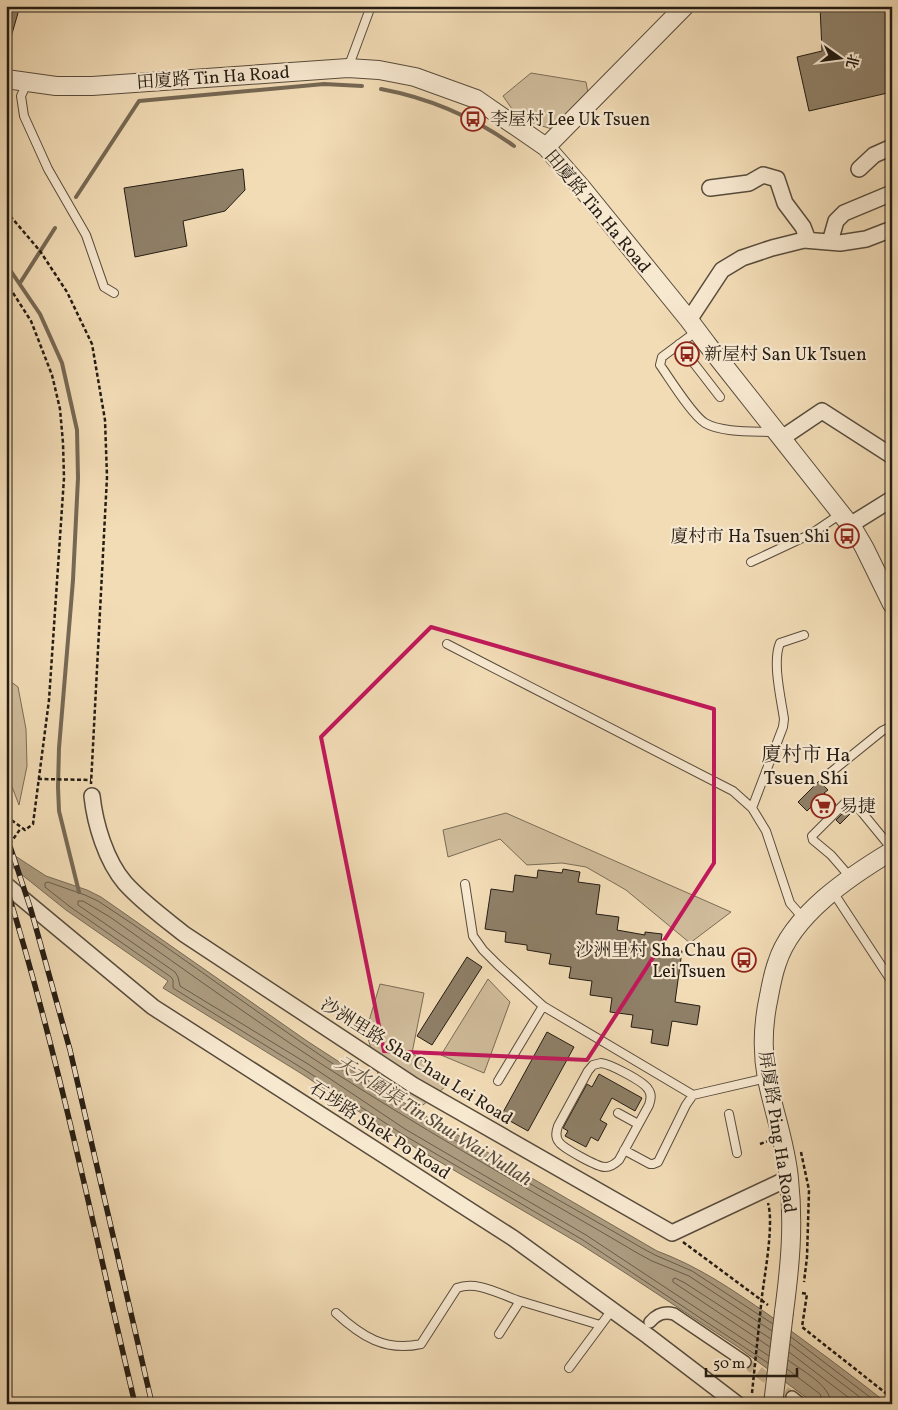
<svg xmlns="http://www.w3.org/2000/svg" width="898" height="1410" font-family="Vollkorn,'Noto Serif SC',serif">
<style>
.green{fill:#cfbb9a;stroke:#7a6c56}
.water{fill:#ac9b7f;stroke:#766854}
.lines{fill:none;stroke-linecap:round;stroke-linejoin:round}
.shore{stroke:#685c49;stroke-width:1}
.stream{stroke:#766854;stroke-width:4}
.building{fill:#8f8068;stroke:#241c13}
.pedestrian-tunnel{stroke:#c9b695;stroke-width:11;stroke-dasharray:11 5.5;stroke-linecap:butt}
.service-casing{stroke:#584c3c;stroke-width:10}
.pedestrian-casing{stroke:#584c3c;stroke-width:14}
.minor-casing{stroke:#584c3c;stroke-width:18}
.tertiary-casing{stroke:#584c3c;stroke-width:20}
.path{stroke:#241c13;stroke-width:2.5;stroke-dasharray:4 2.5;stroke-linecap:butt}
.service{stroke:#f7e8d0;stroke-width:8}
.pedestrian{stroke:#f7e8d0;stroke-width:11}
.minor{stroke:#f7e8d0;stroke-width:15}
.tertiary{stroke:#f7e8d0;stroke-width:18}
.rail-casing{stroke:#241c13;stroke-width:5.5}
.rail{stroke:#f7e8d0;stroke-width:4;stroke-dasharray:11;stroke-linecap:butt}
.tertiary-bridge-casing{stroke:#584c3c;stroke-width:20;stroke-linecap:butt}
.path-bridge{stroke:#241c13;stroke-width:2.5;stroke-dasharray:4 2.5;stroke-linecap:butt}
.tertiary-bridge{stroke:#f7e8d0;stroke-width:18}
.marked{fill:none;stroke:#c2185b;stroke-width:4;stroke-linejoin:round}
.labels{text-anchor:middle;stroke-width:4.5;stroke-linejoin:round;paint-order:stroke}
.street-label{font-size:18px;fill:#241c13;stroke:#f7e8d0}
.poi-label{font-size:18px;fill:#241c13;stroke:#f7e8d0;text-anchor:start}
.water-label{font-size:19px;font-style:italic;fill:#5a4f3e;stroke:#f7e8d0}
.quarter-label{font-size:20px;fill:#241c13;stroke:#f7e8d0}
</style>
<rect width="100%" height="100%" fill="#f2dcb6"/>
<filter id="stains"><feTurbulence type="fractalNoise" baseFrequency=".004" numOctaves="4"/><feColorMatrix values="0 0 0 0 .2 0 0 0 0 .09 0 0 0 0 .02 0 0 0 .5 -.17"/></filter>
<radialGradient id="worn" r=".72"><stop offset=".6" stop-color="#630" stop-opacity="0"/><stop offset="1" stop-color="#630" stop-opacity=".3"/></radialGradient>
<path class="green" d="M531,73L586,82L588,93L552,129L519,119L503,96Z
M6,678L18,687L26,729L27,766L19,805L6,771Z
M506,813L731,912L690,943L626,890L586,867L562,863L527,865L500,839L448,857L443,830Z
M488,979L510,1002L484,1073L441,1055Z
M380,984L424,993L412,1053L450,1083L423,1105L380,1081L366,1031Z"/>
<path class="water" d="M6,850L46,876L87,890L101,897L307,1041L364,1078L432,1120L657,1251C698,1266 733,1290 769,1315C809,1344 849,1373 888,1404H815L738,1347L627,1274L580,1244L399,1138L302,1074L163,988L168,981L66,910L6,862Z"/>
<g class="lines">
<path class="shore" d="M791,1337L879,1404
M790,1344L869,1404
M770,1347L673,1282V1279L675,1278L685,1283L771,1339
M789,1352L857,1404
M769,1356L586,1235L405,1129L308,1064L180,986L178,977L175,972L78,905V901H83L110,917C192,975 274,1035 359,1088C451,1146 546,1199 639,1254L652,1261L689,1276L772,1331
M788,1360C802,1371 831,1385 831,1404
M768,1363L583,1240L402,1134L305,1070L173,988V980L171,977L69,906L45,887V883L48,882L85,895L98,901C187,959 271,1024 359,1081C451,1141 548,1193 642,1248L655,1255L692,1271L773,1324
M787,1369L820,1394L824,1404"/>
<path class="stream" d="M381,89C429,98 475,118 514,146
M76,197L139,101L324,84L362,86
M6,264L40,314L62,363L77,430L78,478L73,580L59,748L58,787L59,811L79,892
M20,283L55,228"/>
</g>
<path class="building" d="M6,6H20L9,44L6,43Z
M820,6H892V92L809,111L797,57L822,51Z
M243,169L245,190L225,211L183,221L187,246L135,257L124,188Z
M819,781L828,790L824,793L836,804L823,817L812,806L807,811L798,802Z
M847,809L851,813L840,824L836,820Z
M563,869L580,872L578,882L600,885L596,914L619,917L617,930L645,935V932L662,934L660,948L682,951L675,1002L700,1006L697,1025L672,1021L668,1046L651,1043L653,1030L631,1027L633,1015L610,1012L612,998L590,995L592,981L569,978L571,967L549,964L551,954L527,950V945L505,942L506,932L485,929L491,889L513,892L515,875L537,878L538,870L562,873Z
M467,957L482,967L432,1045L417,1036Z
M547,1032L574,1047L528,1131L501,1116Z
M599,1074L642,1098L635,1111L612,1098L600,1120L607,1124L598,1141L591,1137L586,1147L565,1136L568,1131L563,1128L587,1084L592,1087Z"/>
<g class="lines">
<path class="pedestrian-tunnel" d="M745,1362L792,1397"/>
<g class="service-casing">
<path id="service" d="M348,68L371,6
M27,83L21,96L24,116L48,169L86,235L104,287L114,293
M697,331L662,357L660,365C670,379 692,415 705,423C722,433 755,431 774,432
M679,344L720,397
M751,562L811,534L842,513
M447,644L733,791L752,808L766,831L790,903L804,919
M830,773L882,731L892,726
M752,808L783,727L784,719C781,698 772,662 780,643L804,635
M851,878L831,855L813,840L812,836L846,802L856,805L892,849
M465,884L473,936L483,950L498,965L543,1006L693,1095L767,1078
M833,892L892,982
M601,1063C610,1064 643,1081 648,1089C652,1094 651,1099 649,1105L619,1160C615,1164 611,1167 605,1167C597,1167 563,1148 559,1142C555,1137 556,1132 558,1126L588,1071L593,1065Z
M498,1081L543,1006
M618,1113L638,1124
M729,1114L737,1153
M624,1150L650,1164H653L658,1162L686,1105L693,1095
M336,1313C361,1336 385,1352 421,1344L457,1288C477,1280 501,1295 520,1301
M499,1334L520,1301L600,1325
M569,1368L612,1310"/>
</g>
<g class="pedestrian-casing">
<path id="pedestrian" d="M650,1322C657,1314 664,1311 674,1314L745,1362
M792,1397L801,1404"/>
</g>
<g class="minor-casing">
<path id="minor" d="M859,169L874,155L892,147
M710,188L749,183L763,175L777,179L785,203L803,227L808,240
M830,242L836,221L844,213L892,193
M689,320L722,270L742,258L772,248L804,240L840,243L866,239L892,229
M782,438L822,411L892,456
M850,525L892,499
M92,796C95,824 106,861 125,883C142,902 164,918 184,934L413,1085L672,1233L789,1178
M6,885L153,1007L513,1238L648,1336L737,1404"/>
</g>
<g class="tertiary-casing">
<path id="tertiary" d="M6,79L56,86H92L348,68L379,70L415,77L476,99L546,147L581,187L689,320L707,344L854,530L864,547L892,604
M546,147L685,6
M784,1312C790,1266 794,1226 789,1179C786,1145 774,1113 767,1079C762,1052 763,1023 769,996C771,985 773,974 777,963C792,915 850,876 892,851"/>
</g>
<path class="path" d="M6,211L40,251L67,292L92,344L105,420L107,477L91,784
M6,282L31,321L52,375L60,409L63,443L64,478L49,700L33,824L25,830L6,816
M38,779L91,780
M6,849L21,828
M760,1144L768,1141
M801,1152L809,1190L807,1257L804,1282
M683,1242L768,1305
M802,1293L807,1294L802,1327L892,1398
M762,1296C765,1272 774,1224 768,1203"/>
<use href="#service" class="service"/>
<use href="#pedestrian" class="pedestrian"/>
<use href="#minor" class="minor"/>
<use href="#tertiary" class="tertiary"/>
<g class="rail-casing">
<path id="rail" d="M6,834L31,910L70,1050L152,1404
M6,886C59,1056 94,1231 135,1404"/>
</g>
<use href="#rail" class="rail"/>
<g class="tertiary-bridge-casing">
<path id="tertiary-bridge" d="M773,1404L784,1312"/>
</g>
<path class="path-bridge" d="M752,1393L762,1296"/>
<use href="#tertiary-bridge" class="tertiary-bridge"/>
</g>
<path class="marked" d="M431,627L714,709V863L587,1060L384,1051L321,737Z"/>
<defs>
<g id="bus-ring" transform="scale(1.25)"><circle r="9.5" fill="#f7e8d0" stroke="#8f2418" stroke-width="1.5"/><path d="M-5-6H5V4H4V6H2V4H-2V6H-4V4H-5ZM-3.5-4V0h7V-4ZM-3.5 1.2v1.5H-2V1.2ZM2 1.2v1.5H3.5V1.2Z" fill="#8f2418"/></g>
<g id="supermarket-ring" transform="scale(1.25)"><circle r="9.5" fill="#f7e8d0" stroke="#8f2418" stroke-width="1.5"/><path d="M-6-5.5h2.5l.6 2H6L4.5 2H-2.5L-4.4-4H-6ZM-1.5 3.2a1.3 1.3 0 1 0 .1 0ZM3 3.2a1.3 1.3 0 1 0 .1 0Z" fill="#8f2418"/></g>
</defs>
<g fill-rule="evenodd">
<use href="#bus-ring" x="473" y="119"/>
<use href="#bus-ring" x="687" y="354"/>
<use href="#bus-ring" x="847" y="536"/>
<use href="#supermarket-ring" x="823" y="806"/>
<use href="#bus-ring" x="744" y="960"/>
</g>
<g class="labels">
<g class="street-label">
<text transform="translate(213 77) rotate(-4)" y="6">田廈路 Tin Ha Road</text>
<text transform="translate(598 211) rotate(50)" y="6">田廈路 Tin Ha Road</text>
<text transform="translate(417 1061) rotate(32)" y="6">沙洲里路 Sha Chau Lei Road</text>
<text transform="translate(380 1130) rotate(33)" y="6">石埗路 Shek Po Road</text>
<text transform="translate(778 1132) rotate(81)" y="6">屏廈路 Ping Ha Road</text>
</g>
<g class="poi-label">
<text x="490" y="125">李屋村 Lee Uk Tsuen</text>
<text x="704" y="360">新屋村 San Uk Tsuen</text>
<text x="830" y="542" text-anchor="end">廈村市 Ha Tsuen Shi</text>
<text x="840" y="812">易捷</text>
<text x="726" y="956" text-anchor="end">沙洲里村 Sha Chau<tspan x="726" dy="21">Lei Tsuen</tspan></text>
</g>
<g class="water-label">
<text transform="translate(434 1120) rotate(32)" y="7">天水圍渠 Tin Shui Wai Nullah</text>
</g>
<g class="quarter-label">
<text x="806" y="761">廈村市 Ha<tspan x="806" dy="23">Tsuen Shi</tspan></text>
</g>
</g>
<rect width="898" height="1410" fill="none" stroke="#f2dcb6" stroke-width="25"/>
<rect x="8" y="8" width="883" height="1395" fill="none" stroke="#241c13" stroke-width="2.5"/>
<rect x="12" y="12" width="873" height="1385" fill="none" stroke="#241c13"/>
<g transform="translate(840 58) rotate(104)" stroke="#f7e8d0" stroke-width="4" paint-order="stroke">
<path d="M0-4L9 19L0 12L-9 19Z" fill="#241c13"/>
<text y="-8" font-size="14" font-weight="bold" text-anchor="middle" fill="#241c13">北</text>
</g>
<path d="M706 1368v8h91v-8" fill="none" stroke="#241c13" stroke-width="2.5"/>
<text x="713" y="1368" font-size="15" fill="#241c13" stroke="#f7e8d0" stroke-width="4" paint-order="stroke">50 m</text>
<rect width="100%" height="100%" filter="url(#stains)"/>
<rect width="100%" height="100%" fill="url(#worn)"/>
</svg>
